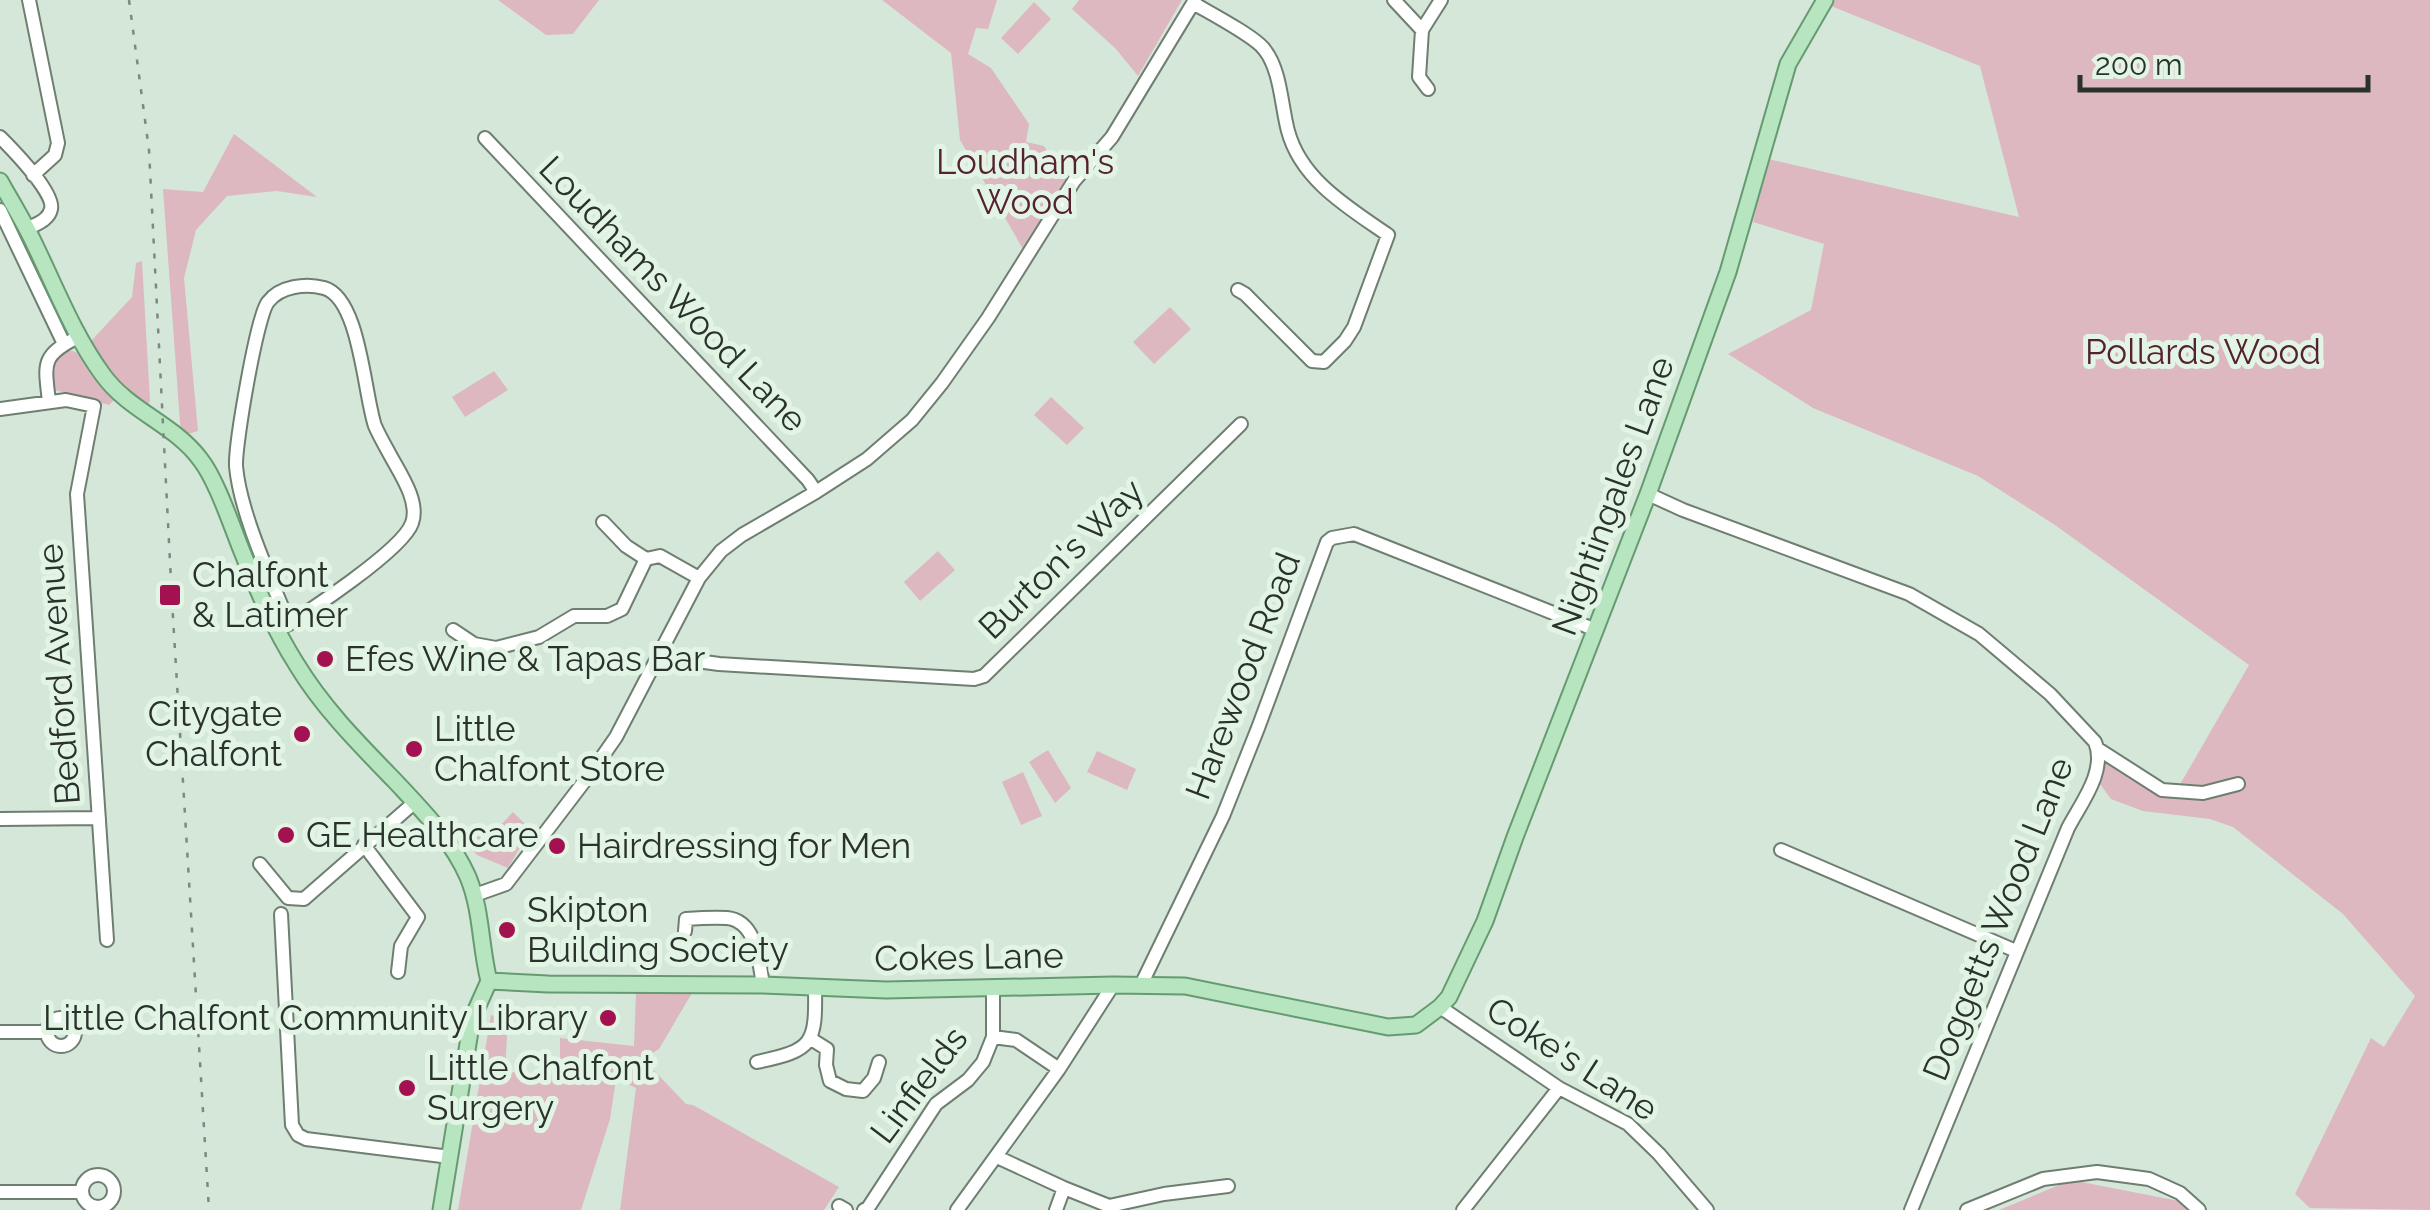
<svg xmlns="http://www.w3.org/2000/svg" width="2430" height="1210" font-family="Raleway,sans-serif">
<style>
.green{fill:#ddb8c0}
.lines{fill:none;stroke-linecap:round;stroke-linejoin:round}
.minor-casing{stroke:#6e7e71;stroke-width:16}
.major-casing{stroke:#669b71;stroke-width:19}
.minor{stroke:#fff;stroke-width:12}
.major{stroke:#b6e5c0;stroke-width:15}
.rail{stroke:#7d897f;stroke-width:2.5;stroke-dasharray:5 10;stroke-linecap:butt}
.poi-dot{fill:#a41150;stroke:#e2f5e5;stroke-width:4}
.labels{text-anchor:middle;stroke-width:10;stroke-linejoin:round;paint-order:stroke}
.park-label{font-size:35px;fill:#562131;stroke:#e2f5e5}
.street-label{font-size:35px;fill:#2b322c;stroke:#e2f5e5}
.poi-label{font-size:35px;fill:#2b322c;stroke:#e2f5e5;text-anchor:start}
</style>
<rect width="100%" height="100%" fill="#d5e7d8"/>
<path class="green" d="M498,0H599L573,34L546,35Z
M882,0H997L988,29L976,28L968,54L991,68L1029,124L1026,142L1044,146L1069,182L1023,249L960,140L951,53Z
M1079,0H1182L1138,76L1116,49L1072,9Z
M1835,0H2430V1210L2310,1208L2295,1194L2371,1038L2384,1047L2415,996L2343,914L2233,827L2210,819L2143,811L2111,799L2097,780L2104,761L2116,752L2149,778L2178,788L2249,665L2055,525L1978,476L1813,408L1728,354L1811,310L1824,244L1753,222L1768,159L2019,217L1980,66L1831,6Z
M1034,2L1051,19L1018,54L1001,38Z
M234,134L317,197L277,191L227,196L196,230L184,278L198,431L181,436L163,189L203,192Z
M142,261L150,401L147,407L115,380L91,341L132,297L136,263Z
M1170,307L1191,329L1154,364L1133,342Z
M63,351H73L80,354L93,374L115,399L109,405L55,390L50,374L55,356Z
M494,371L508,390L465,417L452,397Z
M1051,397L1084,428L1067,445L1034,415Z
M938,551L955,570L920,601L904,582Z
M1048,750L1071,788L1055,803L1029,762Z
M1097,751L1136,769L1127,790L1087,772Z
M1023,772L1042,816L1021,825L1002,782Z
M513,812L536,835L522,844L508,868L477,855L466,843L470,838L492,834Z
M636,993H692L659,1049L643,1059L686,1104L693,1105L839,1187L824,1210H620L636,1088L616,1079L610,1119L581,1210H458L491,1015L508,1019L505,1072L560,1074V1038L634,1046Z
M2071,1180L2179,1201L2187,1210H1999Z"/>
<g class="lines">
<g class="minor-casing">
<path id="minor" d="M29,0L58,143L55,155L33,175
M1394,0L1422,30
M1193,3C1210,13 1254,36 1264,49C1281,70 1281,105 1288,131C1301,180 1349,208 1388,235L1354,327L1345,341L1324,362L1312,361L1245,294L1238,290
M1428,89L1419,77L1422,30L1441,0
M0,137C12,149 55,193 51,209C49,220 36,224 27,229
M485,138L808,480L816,492
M0,210L64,344
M49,402C45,364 40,356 78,337
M0,409L66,400L94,406L77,494L107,940
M1648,494L1683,510L1909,594L1979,634L2050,694L2095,742C2107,771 2081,803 2068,828L1911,1210
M603,522L626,546L646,559
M453,630L474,644L496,648L539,637L574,616H607L622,609L646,559L660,556L699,578
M277,631C305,614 403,550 412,523C420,501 399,472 389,453C384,444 379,435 375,426C364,394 360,298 324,288C306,283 280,286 268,302C257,315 235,445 236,466C240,513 271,579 289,624
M660,656L719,664L974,679L984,676L1241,424
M2098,749L2162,790L2203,793L2238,784
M0,819L99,818
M364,845L418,917L401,946L398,972
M1781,850L2016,951
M260,864L288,898L304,899L415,802
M475,895L506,884L593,770L616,737L699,578L721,551L742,535L816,492L867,459L912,420L942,383L988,318L1074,181L1112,137L1195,0
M281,914L292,1125L298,1135L306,1139L450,1157
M685,931L686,919C699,918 714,917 727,918C757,921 759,962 763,985
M1141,985L1223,816L1258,728L1327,542L1332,538L1354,534L1596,630
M1440,1007L1559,1088L1628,1124L1659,1154L1707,1210
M47 1032a14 14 0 1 1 28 0a14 14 0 1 1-28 0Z
M0,1032H47
M993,1037L1016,1040L1059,1069
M811,1039L827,1049L826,1065L830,1081L846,1089L863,1091L874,1078L879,1062
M757,1062C814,1050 816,1044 815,986
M997,1157L1064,1188L1109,1206L1164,1194L1228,1186
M82 1191a16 16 0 1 1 32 0a16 16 0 1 1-32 0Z
M0,1192H81
M839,1206L846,1210
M864,1210L868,1208L936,1104L968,1080L983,1062L993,1037V987
M957,1210L1059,1069L1113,985
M1056,1210L1064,1188
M1463,1210L1559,1088
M1967,1210L2043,1179L2097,1172L2149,1179L2180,1193L2199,1210"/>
</g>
<g class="major-casing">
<path id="major" d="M0,181C11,201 23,220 33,241C55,286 73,334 103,375C129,411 174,424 200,459C216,479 231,524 241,549C257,589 274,629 297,665C323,708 360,745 395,781C422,810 452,840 468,877C482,911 480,946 489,981
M489,981L548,984L763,985L886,990L1113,985L1185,986L1388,1027L1416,1025L1440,1007L1449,997L1485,921L1515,837L1648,494L1728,272L1788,64L1825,0
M441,1210L472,1019L489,981"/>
</g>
<use href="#minor" class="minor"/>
<use href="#major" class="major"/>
<path class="rail" d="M129,0L149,150L172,601L209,1210"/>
</g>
<g class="poi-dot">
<rect x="158" y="583" width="24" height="24" rx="5"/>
<circle cx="325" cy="659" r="10"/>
<circle cx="302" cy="734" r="10"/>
<circle cx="414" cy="749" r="10"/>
<circle cx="286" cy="835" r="10"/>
<circle cx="557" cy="846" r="10"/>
<circle cx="507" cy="930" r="10"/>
<circle cx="608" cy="1018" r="10"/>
<circle cx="407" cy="1088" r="10"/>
</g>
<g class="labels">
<g class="park-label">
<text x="1025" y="174">Loudham's<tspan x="1025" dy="40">Wood</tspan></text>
<text x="2203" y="364">Pollards Wood</text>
</g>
<g class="street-label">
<text transform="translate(673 294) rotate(46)" y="12">Loudhams Wood Lane</text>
<text transform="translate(1613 496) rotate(-70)" y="12">Nightingales Lane</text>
<text transform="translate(1061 559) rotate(-44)" y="12">Burton's Way</text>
<text transform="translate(59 674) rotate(-94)" y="12">Bedford Avenue</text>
<text transform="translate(1243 676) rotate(-69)" y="12">Harewood Road</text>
<text transform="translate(1998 919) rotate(-68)" y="12">Doggetts Wood Lane</text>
<text transform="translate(969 957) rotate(-1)" y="12">Cokes Lane</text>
<text transform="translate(1572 1059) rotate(33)" y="12">Coke's Lane</text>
<text transform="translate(919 1085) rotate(-53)" y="12">Linfields</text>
</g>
<g class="poi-label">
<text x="192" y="587">Chalfont<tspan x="192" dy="40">&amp; Latimer</tspan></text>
<text x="345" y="671">Efes Wine &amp; Tapas Bar</text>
<text x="282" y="726" text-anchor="end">Citygate<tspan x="282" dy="40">Chalfont</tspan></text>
<text x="434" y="741">Little<tspan x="434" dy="40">Chalfont Store</tspan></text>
<text x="306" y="847">GE Healthcare</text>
<text x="577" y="858">Hairdressing for Men</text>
<text x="527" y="922">Skipton<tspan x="527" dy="40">Building Society</tspan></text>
<text x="588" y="1030" text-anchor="end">Little Chalfont Community Library</text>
<text x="427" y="1080">Little Chalfont<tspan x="427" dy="40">Surgery</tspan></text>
</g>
</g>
<path d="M2080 75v15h288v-15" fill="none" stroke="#2b322c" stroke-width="5"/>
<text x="2095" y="75" font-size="30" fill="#2b322c" stroke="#e2f5e5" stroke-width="8" paint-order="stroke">200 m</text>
</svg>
